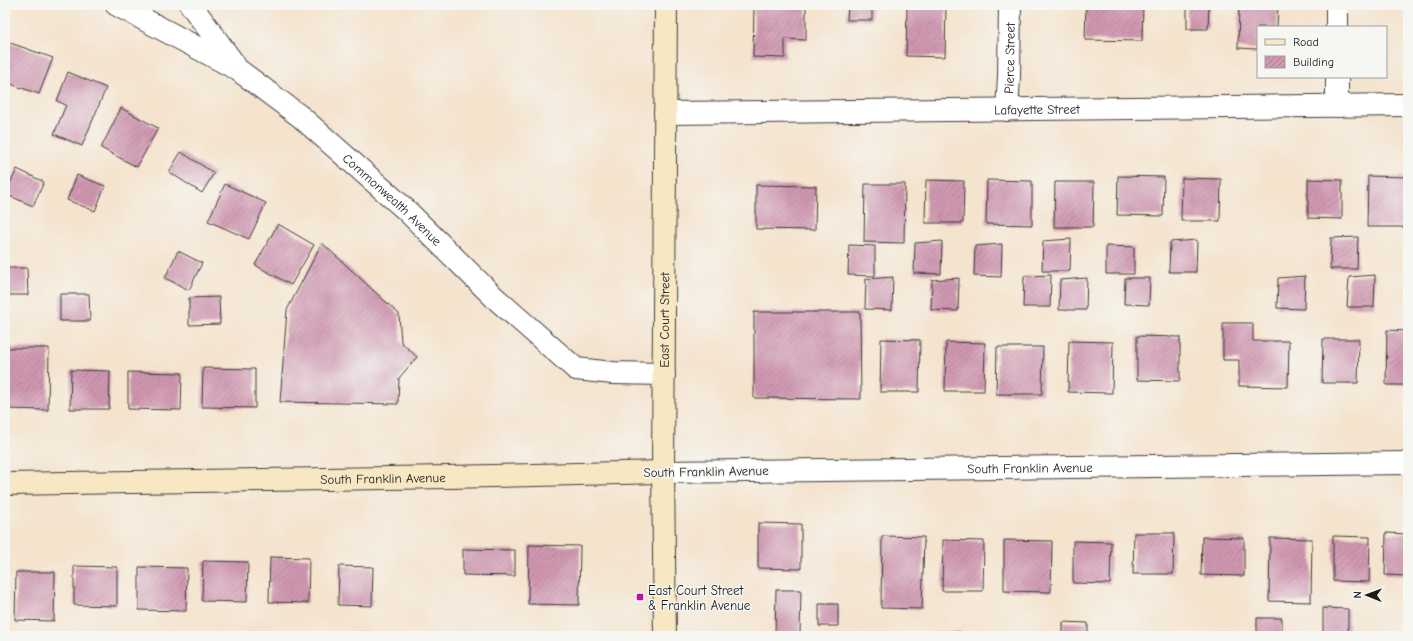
<svg xmlns="http://www.w3.org/2000/svg" width="1413" height="641" font-family="'Comic Neue',sans-serif">
<style>
.building{fill:url(#building-hatch)}
.lines{fill:none;stroke-linecap:round;stroke-linejoin:round}
.street-casing{stroke:#3c3a37;stroke-width:24}
.secondary-casing{stroke:#3c3a37;stroke-width:24}
.street{stroke:#fff;stroke-width:22}
.secondary{stroke:#f7e8c3;stroke-width:22}
.poi-dot{fill:#b5179e;stroke:#f6f6f2;stroke-width:1.5}
.labels{text-anchor:middle;stroke-width:3;stroke-linejoin:round;paint-order:stroke}
.street-label{font-size:13px;fill:#1c1c1c;stroke:#f6f6f2}
.poi-label{font-size:13px;fill:#1c1c1c;stroke:#f6f6f2;text-anchor:start}
</style>
<defs>
<pattern id="building-hatch" width="6" height="6" patternUnits="userSpaceOnUse"><rect width="6" height="6" fill="#d097b1"/><path d="M-1 1l2-2M0 6l6-6M5 7l2-2" fill="none" stroke="#a87a8f"/></pattern>
</defs>
<rect width="100%" height="100%" fill="#f6f6f2"/>
<filter id="ink" filterUnits="userSpaceOnUse"><feTurbulence type="fractalNoise" baseFrequency=".025" numOctaves="2"/><feDisplacementMap in="SourceGraphic" scale="8" xChannelSelector="R" yChannelSelector="G"/><feConvolveMatrix kernelMatrix="1 2 1 2 8 2 1 2 1" color-interpolation-filters="sRGB"/></filter>
<filter id="wash" filterUnits="userSpaceOnUse"><feTurbulence type="fractalNoise" baseFrequency=".012" numOctaves="4" result="noise"/><feDisplacementMap in="SourceGraphic" scale="16" xChannelSelector="R" yChannelSelector="G"/><feGaussianBlur stdDeviation="0.9" result="paint"/><feColorMatrix in="noise" values="0 0 0 0 0 0 0 0 0 0 0 0 0 0 0 0 0 1.4 0 .05"/><feComposite in="paint" operator="in"/></filter>
<g filter="url(#wash)">
<rect width="100%" height="100%" fill="#f4e3cd"/>
<g id="blocks">
<path class="building" d="M754,5H806V40L785,39V58L753,57Z
M848,5H872V20H847Z
M907,5H946L945,57L906,56Z
M1086,5H1143L1142,41L1085,40Z
M1187,5H1209L1208,29H1187Z
M1239,5H1278L1277,27H1258V49L1238,48Z
M5,41L53,58L39,94L5,82Z
M68,72L106,88L82,146L54,134L66,105L57,101Z
M121,108L158,128L137,167L101,148Z
M181,152L214,173L202,193L169,172Z
M17,169L44,182L33,206L5,194Z
M77,175L105,186L95,211L67,200Z
M1118,176L1164,177L1163,216L1117,215Z
M1368,176L1408,177V227H1367Z
M1182,178L1221,179L1220,221H1181Z
M1308,179L1342,180V219L1308,218Z
M926,180L964,181L963,223H925Z
M987,180L1032,181V225L986,224Z
M1055,182H1094L1093,227H1054Z
M225,184L266,203L249,239L208,221Z
M865,184H905L904,243L864,242Z
M756,185L816,186L815,230L756,229Z
M278,224L314,245L291,285L255,265Z
M1358,237L1357,269H1330L1331,238Z
M1071,239L1070,271H1042L1043,241Z
M1197,240L1196,272H1169L1170,242Z
M942,241L941,274L914,273L915,243Z
M322,243L399,314L401,342L417,357L399,378L398,404L280,402L287,310Z
M1002,244L1001,277L974,276L975,246Z
M849,245L875,246V276L848,275Z
M1106,246L1134,247V274H1106Z
M178,251L202,263L189,290L165,278Z
M5,268H27L28,295H5Z
M1051,275L1050,307H1023L1024,276Z
M1375,275L1374,307H1347L1349,277Z
M1305,276L1304,309L1277,308L1278,278Z
M893,277L892,310L865,309L866,279Z
M959,278L958,311L931,310L932,280Z
M1087,278L1086,310H1059L1060,280Z
M1125,278H1150L1149,305L1124,304Z
M60,294H89L90,321H60Z
M219,297L220,324L189,325V298Z
M754,312H860L861,399L754,398Z
M1223,323H1253V341H1289L1288,387L1239,386V360H1223Z
M1387,330L1408,331V385H1386Z
M1137,336L1180,337V381L1137,380Z
M881,339L920,340L919,392H880Z
M1323,339H1359L1358,383H1322Z
M1069,341L1113,342L1112,393L1068,392Z
M946,342L985,343L984,391H945Z
M997,347H1043L1042,394H996Z
M5,348H49L48,410L5,409Z
M203,368L255,369V408L202,407Z
M71,370L110,371L109,409H70Z
M128,372L182,373L181,410L128,409Z
M758,523L801,524V569L758,568Z
M1134,533H1174L1173,574H1133Z
M1386,533L1408,534V576L1385,575Z
M882,536L924,537L922,609L881,608Z
M1333,536L1370,537L1369,582L1333,581Z
M1202,537L1244,538V576L1201,575Z
M1270,538L1312,539L1311,602L1269,601Z
M943,540L984,541L983,591H942Z
M1004,540L1052,541L1051,592L1004,591Z
M1073,541L1111,542L1110,584L1073,583Z
M529,545L580,546L579,605L528,604Z
M463,549L515,550V576L463,575Z
M270,557L309,558L308,603L269,602Z
M203,561L248,562L247,602L202,601Z
M74,566L117,567V606L74,605Z
M339,566L373,567L372,606L338,605Z
M139,567L187,568L186,611L139,610Z
M16,572H55L54,621L15,620Z
M776,590H801L800,635H775Z
M819,604H838V626H819Z
M1323,608L1348,609V636H1323Z
M1257,618H1282V636H1257Z
M1063,622L1088,623V636H1063Z
M936,632H961V636H936Z
M998,632L1024,633V636H998Z"/>
</g>
</g>
<g filter="url(#ink)">
<use href="#blocks" fill-opacity="0" stroke="#3c3a37" stroke-width="1"/>
<g class="lines">
<g class="street-casing">
<g id="street">
<path id="s1" d="M117,5L237,69L301,117L405,209L494,297L576,369L613,373L664,374"/>
<path d="M191,5L234,64"/>
<path d="M1337,27V5"/>
<path d="M1337,106V77"/>
<path id="s2" d="M1007,110L1009,77L1010,5"/>
<path id="s3" d="M665,113L1408,105"/>
<path id="s4" d="M663,472L1408,463"/>
</g>
</g>
<g class="secondary-casing">
<g id="secondary">
<path id="s5" d="M5,484L448,477L663,472"/>
<path id="s6" d="M665,636L663,472L666,5"/>
</g>
</g>
<use href="#street" class="street"/>
<use href="#secondary" class="secondary"/>
</g>
</g>
<rect class="poi-dot" x="636" y="593" width="8" height="8" rx="2"/>
<g class="labels">
<g class="street-label">
<text dy="5" stroke="none"><textPath href="#s2" startOffset="52">Pierce Street</textPath></text>
<text dy="5" stroke="none"><textPath href="#s3" startOffset="372">Lafayette Street</textPath></text>
<text dy="5" stroke="none"><textPath href="#s1" startOffset="339">Commonwealth Avenue</textPath></text>
<text dy="5" stroke="none"><textPath href="#s6" startOffset="316">East Court Street</textPath></text>
<text dy="5" stroke="none"><textPath href="#s4" startOffset="367">South Franklin Avenue</textPath></text>
<text transform="translate(706 471) rotate(-1)" y="5">South Franklin Avenue</text>
<text dy="5" stroke="none"><textPath href="#s5" startOffset="378">South Franklin Avenue</textPath></text>
</g>
<g class="poi-label">
<text x="648" y="595">East Court Street<tspan x="648" dy="15">&amp; Franklin Avenue</tspan></text>
</g>
</g>
<rect width="1413" height="641" fill="none" stroke="#f6f6f2" stroke-width="20"/>
<rect x="1257" y="26" width="130" height="52" fill="#f6f6f2" stroke="#9f9f9c"/>
<rect x="1265" y="39" width="20" height="6" fill="#f7e8c3" stroke="#9f9f9c"/>
<text x="1293" y="46" font-size="12" fill="#1c1c1c">Road</text>
<rect x="1265" y="56" width="20" height="12" fill="url(#building-hatch)" stroke="#9f9f9c"/>
<text x="1293" y="66" font-size="12" fill="#1c1c1c">Building</text>
<g transform="translate(1367 595) rotate(271)" stroke="#f6f6f2" stroke-width="3" paint-order="stroke">
<path d="M0-3L7 15L0 10L-7 15Z" fill="#1c1c1c"/>
<text y="-6" font-size="11" font-weight="bold" text-anchor="middle" fill="#1c1c1c">N</text>
</g>
</svg>
